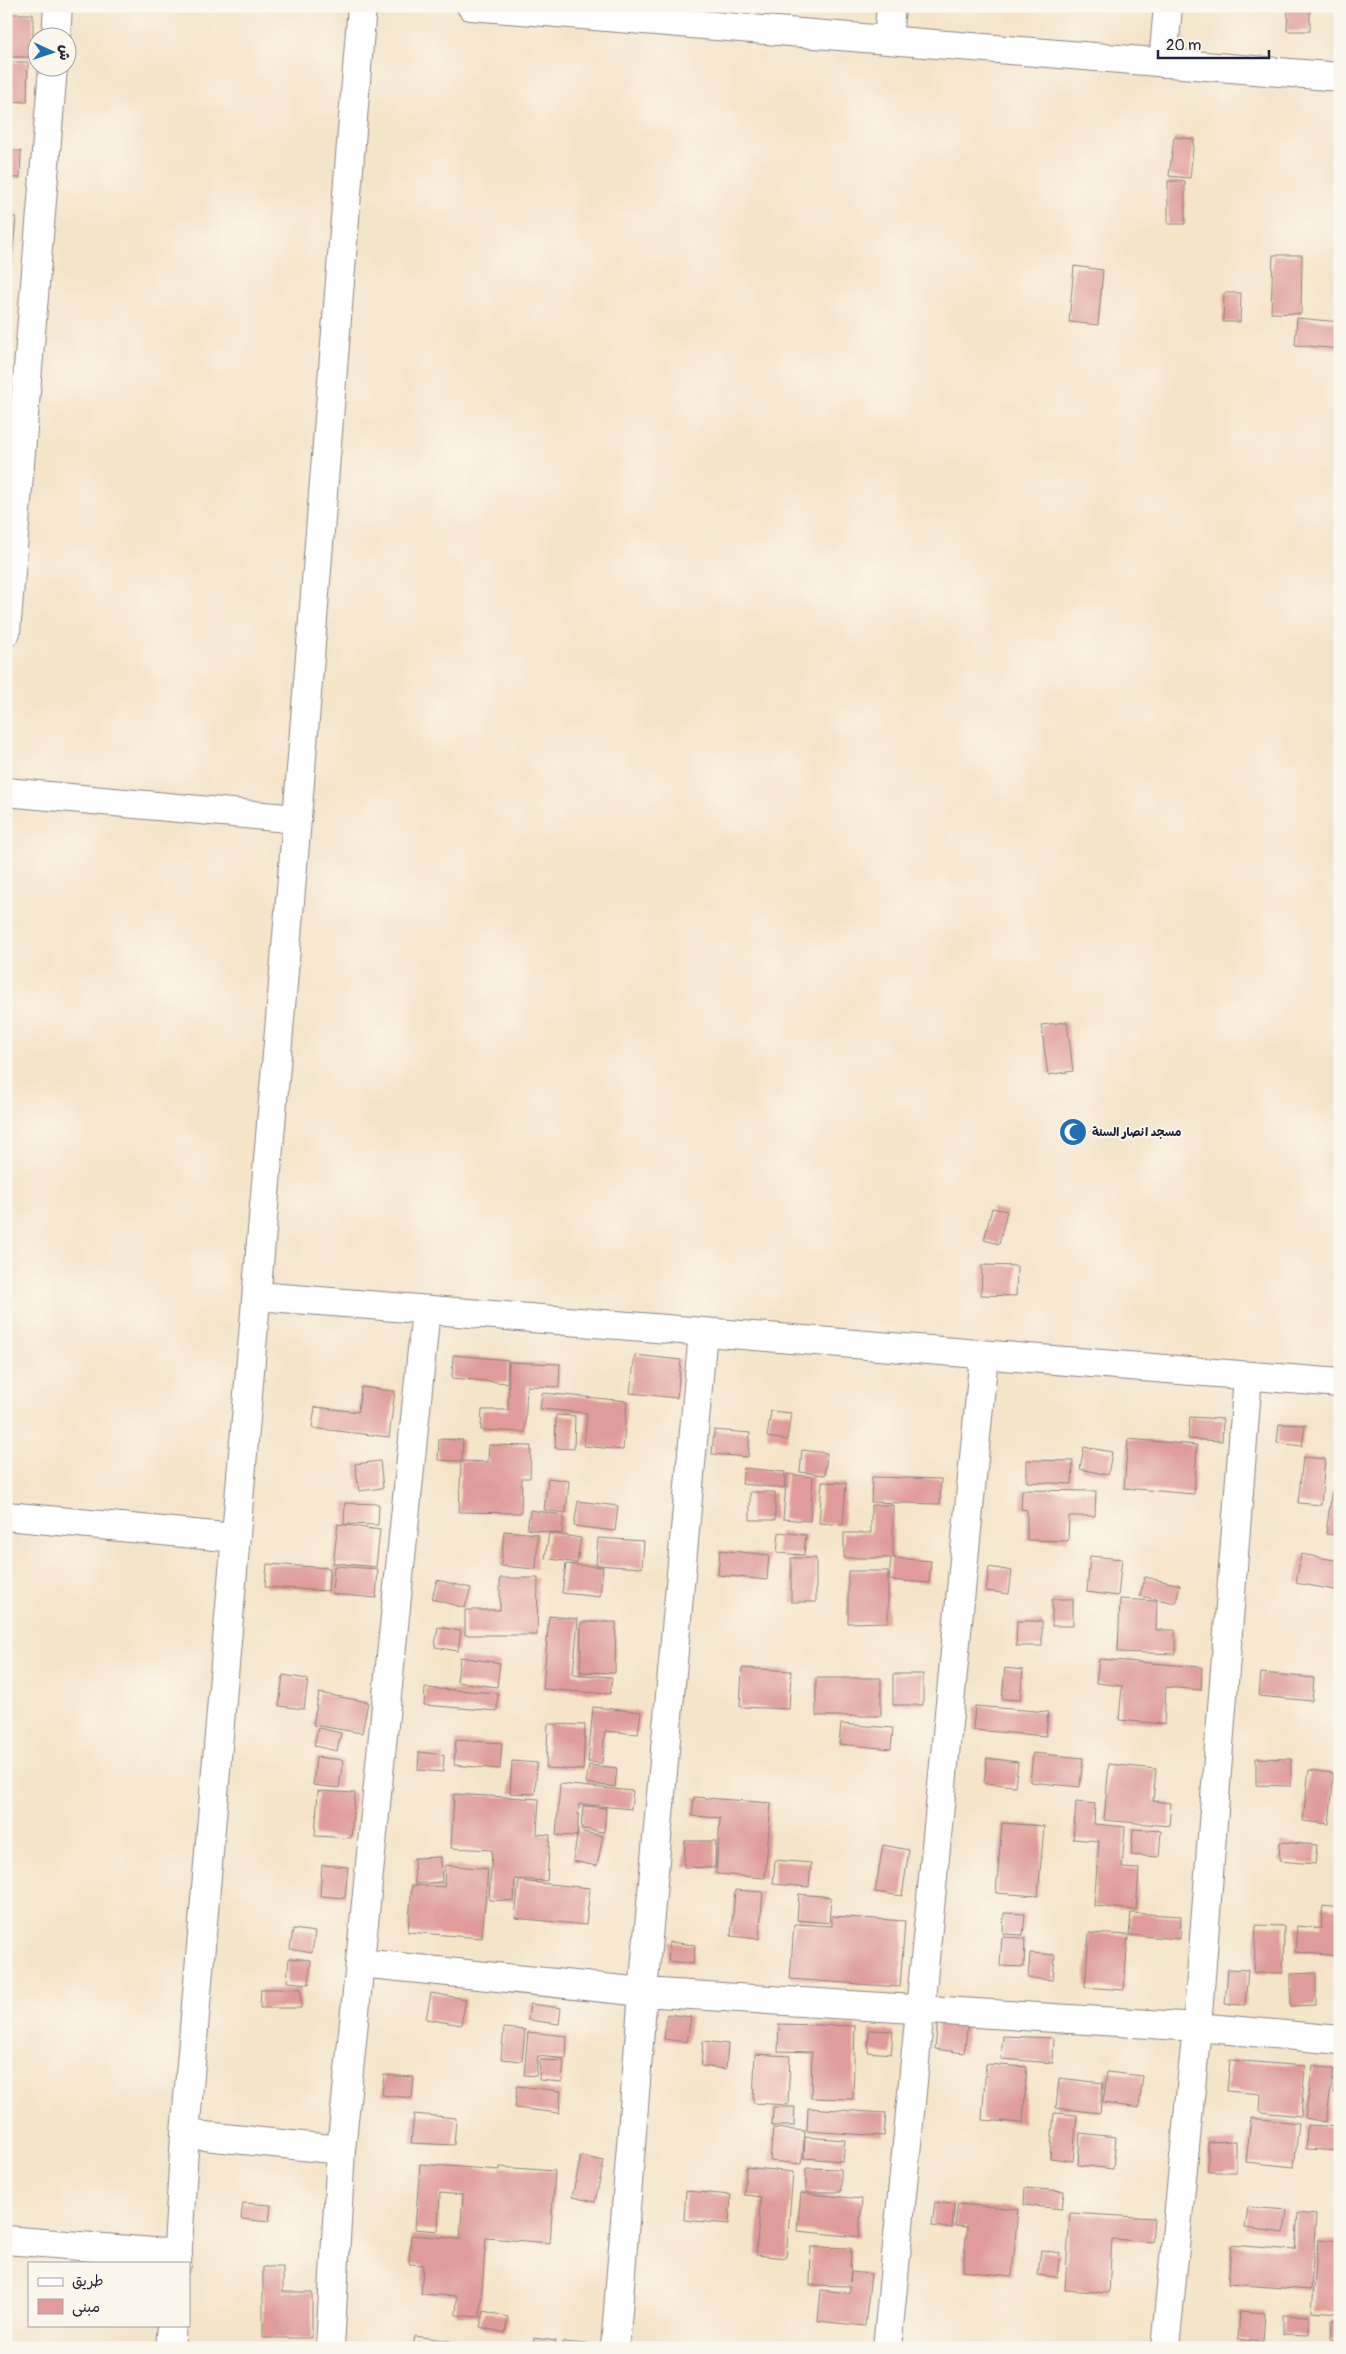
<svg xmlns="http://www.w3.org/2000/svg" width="1346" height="2354" font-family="Pangolin,'Playpen Sans Arabic',sans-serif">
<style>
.building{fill:#df9c9a}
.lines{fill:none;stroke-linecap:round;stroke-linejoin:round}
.minor-casing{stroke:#8b8382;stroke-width:30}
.minor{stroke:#fff;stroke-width:28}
.labels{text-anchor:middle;stroke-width:4;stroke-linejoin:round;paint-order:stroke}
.poi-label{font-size:12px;font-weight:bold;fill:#22223b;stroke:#fbf7ec;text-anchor:start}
</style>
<rect width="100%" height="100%" fill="#fbf7ec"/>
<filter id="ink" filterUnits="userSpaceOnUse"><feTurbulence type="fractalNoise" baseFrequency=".02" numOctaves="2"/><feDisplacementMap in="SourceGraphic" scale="10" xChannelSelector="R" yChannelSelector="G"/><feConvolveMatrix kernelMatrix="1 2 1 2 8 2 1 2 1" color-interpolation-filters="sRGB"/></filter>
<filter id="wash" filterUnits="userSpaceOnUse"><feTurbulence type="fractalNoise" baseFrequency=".0096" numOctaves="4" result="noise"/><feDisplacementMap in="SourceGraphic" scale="20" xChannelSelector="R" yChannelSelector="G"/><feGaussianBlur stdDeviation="1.12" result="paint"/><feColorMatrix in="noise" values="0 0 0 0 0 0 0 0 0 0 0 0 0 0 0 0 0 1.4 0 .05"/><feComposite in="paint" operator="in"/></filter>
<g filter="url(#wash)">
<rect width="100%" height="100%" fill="#f4e4c9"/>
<g id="blocks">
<path class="building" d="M1288,6H1310V31H1287Z
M6,14H33V57H6Z
M6,62H28L27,102L6,101Z
M1174,137L1194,139L1190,178L1169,176Z
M6,151H21L20,178L6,177Z
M1168,181H1185V224H1168Z
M6,216L16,217L12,263H6Z
M1273,255H1302L1301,314L1271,313Z
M1074,266L1103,270L1098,325L1069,322Z
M1224,293H1241L1240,322H1223Z
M1297,318L1340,322V349L1295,345Z
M1067,1022L1073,1071L1048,1075L1041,1025Z
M992,1208L1007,1211L999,1244L984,1240Z
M982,1265L1017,1266L1016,1296L981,1295Z
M453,1355L508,1360L507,1383L452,1378Z
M635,1355L681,1360L677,1398L630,1393Z
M509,1362L560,1364L559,1387L527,1386L525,1432L481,1430L482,1410H508Z
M361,1387L395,1391L389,1437L312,1428L315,1407L358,1412Z
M542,1393L627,1401L623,1450L584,1446L587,1413L540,1409Z
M771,1411L791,1413L787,1440L767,1437Z
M556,1415L575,1416L574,1449L555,1448Z
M1190,1417L1223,1419L1222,1441L1188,1439Z
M1279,1424L1305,1425L1302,1446L1277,1443Z
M714,1430L750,1433L748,1457L712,1454Z
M439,1439L463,1440L462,1461L488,1462L489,1445L531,1446L530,1478H522L521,1513L459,1512L461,1461L438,1460Z
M1128,1439L1197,1445L1194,1494L1124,1488Z
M1084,1447L1112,1452L1108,1475L1080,1469Z
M802,1450L827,1453L825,1475L800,1472Z
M1303,1457L1325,1459L1321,1505L1298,1503Z
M1027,1460L1073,1461L1072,1484L1027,1482Z
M380,1461L383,1488L359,1491L355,1464Z
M744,1468L785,1472L784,1488L742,1484Z
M787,1474L813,1477L810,1521L783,1519Z
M872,1477L941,1479L940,1504L871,1502Z
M548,1478L569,1481L566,1513L544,1510Z
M822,1482L846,1483L843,1525L819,1523Z
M1022,1490L1096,1491L1095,1516H1069L1068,1541L1027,1540V1510L1021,1509Z
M1332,1491L1340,1492V1535L1326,1534Z
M750,1492H775V1520H750Z
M578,1501L618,1506L615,1531L574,1526Z
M345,1503L379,1504L378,1525L344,1524Z
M871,1505H893V1558L931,1561L929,1583L889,1580L891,1558H844V1533H871Z
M530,1510L564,1515L562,1534L527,1529Z
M338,1524L380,1530L376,1567L333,1563Z
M504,1531L538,1534L536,1569L501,1566Z
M779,1532L806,1535L804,1555L777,1553Z
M549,1533L581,1538L577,1563L545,1558Z
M598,1538L644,1541L642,1568L596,1565Z
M720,1550L769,1555L767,1580L718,1575Z
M1301,1554L1340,1561V1591L1296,1583Z
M1090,1556L1122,1559L1118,1596L1087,1592Z
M791,1558H816V1602H791Z
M267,1564L330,1568L328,1591L265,1587Z
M566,1564L603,1567L600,1597L562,1593Z
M334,1566L378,1569L376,1598L332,1594Z
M989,1567L1012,1571L1009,1594L986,1591Z
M848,1571H888V1622L848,1623Z
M1145,1577L1180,1585L1176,1603L1140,1596Z
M500,1578H538L537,1635H465V1610H500Z
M437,1580L471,1588L465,1608L432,1599Z
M1052,1599H1073V1626H1052Z
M1120,1599L1157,1601L1156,1630H1175V1654L1118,1652Z
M549,1616L578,1619L573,1674L612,1677L610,1694L543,1689Z
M1017,1621H1042V1646H1016Z
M581,1622H616L615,1673L580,1672Z
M438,1627L461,1631L458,1651L435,1647Z
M460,1657L500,1663L497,1687L457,1682Z
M1099,1659L1202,1667L1201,1690L1166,1687L1164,1724L1119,1720L1122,1686L1096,1683Z
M742,1668L791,1671L789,1709L740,1707Z
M1005,1668L1023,1670L1020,1700L1002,1699Z
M1261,1673L1314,1678L1312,1701L1259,1696Z
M893,1674H923V1705H893Z
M283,1675L308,1679L304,1709L279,1706Z
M816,1678H881V1716H816Z
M425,1688L498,1693L497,1711L424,1705Z
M319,1693L368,1702L362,1733L313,1725Z
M975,1706L1048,1712L1046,1736L973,1730Z
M593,1707L641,1712L638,1734L605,1731L602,1763L588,1762Z
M548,1724L585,1725L583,1770L546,1768Z
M841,1724L893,1728L891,1749L839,1744Z
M318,1728L341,1733L337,1751L314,1746Z
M456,1740L502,1743L500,1769L454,1765Z
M419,1752L444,1755L443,1772L418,1770Z
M1033,1753L1083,1758L1080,1787L1030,1782Z
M316,1757L343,1760L339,1788L313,1785Z
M987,1758L1018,1762L1015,1786L984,1783Z
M1256,1758L1291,1759V1786L1256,1785Z
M512,1761L537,1763L535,1794L510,1793Z
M1109,1764L1156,1769L1153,1801L1171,1803L1169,1826L1104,1820Z
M589,1765L617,1768L615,1787L586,1783Z
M1309,1770L1334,1773L1329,1824L1303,1821Z
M560,1784L633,1791L631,1809L579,1804L577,1836L556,1835Z
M318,1791L355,1793L351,1838L315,1836Z
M454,1794L539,1799L537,1834L550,1835L547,1881L515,1879L514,1901L489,1900L492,1850L451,1848Z
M694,1797L771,1803L765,1878L716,1874L720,1818L692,1816Z
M1076,1802L1095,1804L1094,1824L1125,1827L1122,1868L1139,1869L1136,1910L1094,1906L1099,1841L1073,1839Z
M583,1806L606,1808L604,1832L581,1829Z
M1002,1823L1044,1826L1038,1896L996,1893Z
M1133,1829L1161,1831L1159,1857L1131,1855Z
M578,1831L603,1836L597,1866L573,1861Z
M685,1841H716L715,1868L684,1867Z
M1280,1842L1317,1845L1315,1864L1279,1861Z
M883,1845L909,1850L902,1896L875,1892Z
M441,1857L442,1882L415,1884L414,1858Z
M775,1860L811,1863L809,1887L773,1884Z
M322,1865L348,1867L345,1898L320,1896Z
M445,1865L488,1869L482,1938L408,1932L412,1885L444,1887Z
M519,1881L590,1888L586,1925L515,1918Z
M735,1890L763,1892L759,1939L731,1936Z
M799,1894L831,1897L829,1923L797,1920Z
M1323,1906L1340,1908V1956L1295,1952L1297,1926L1321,1928Z
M1004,1913L1025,1914L1023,1935L1003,1934Z
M1131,1913L1181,1916L1180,1939L1129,1935Z
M832,1916L905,1921L900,1987L790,1979L794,1924L832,1926Z
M1256,1925L1284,1926L1283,1973H1254Z
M293,1929L315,1932L312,1953L290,1949Z
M1089,1933L1128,1935L1124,1990L1085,1987Z
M1002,1937L1025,1938L1024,1967L1000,1966Z
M669,1942L695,1945L693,1964L668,1961Z
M1030,1953L1055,1955L1053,1980L1028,1978Z
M289,1958L311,1960L309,1984L287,1982Z
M1228,1969L1248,1970L1245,2005L1225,2004Z
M1316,1973V2005L1291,2006V1974Z
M261,1989H301V2008H260Z
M431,1993L466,1999L461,2025L426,2019Z
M530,2004L561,2008L559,2024L528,2020Z
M667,2014L691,2017L687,2042L664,2039Z
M938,2020L968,2023L964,2053L935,2049Z
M779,2024L855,2026L853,2099L811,2098L812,2052L778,2051Z
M504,2028L525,2030L522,2061L501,2059Z
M869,2030L893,2031L891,2054L868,2052Z
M528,2032L567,2036L566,2059L538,2056L536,2076L524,2075Z
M1003,2036L1054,2038L1053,2063L1001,2059Z
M703,2041L728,2044L726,2069L701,2066Z
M755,2054L790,2056L788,2105L753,2103Z
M540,2060L564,2061L562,2082L539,2080Z
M1230,2060L1305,2066L1301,2116L1260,2112L1261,2094L1227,2091Z
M986,2064L1027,2067L1023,2123L982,2120Z
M1313,2065L1334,2069L1326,2122L1305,2118Z
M1336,2069H1340V2094L1334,2093Z
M1107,2072L1143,2076L1139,2108L1103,2103Z
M384,2075L414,2077L412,2098L382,2095Z
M1059,2078L1103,2083L1100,2113L1056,2108Z
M517,2086L561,2091L559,2113L515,2108Z
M1337,2096H1340V2117H1336Z
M773,2107H795L794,2126H772Z
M808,2108L886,2113L884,2136L807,2131Z
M1054,2113L1077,2115L1073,2161L1050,2158Z
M414,2114L456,2118L454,2145L411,2143Z
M1251,2118L1299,2123L1294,2167L1246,2162Z
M1307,2125L1340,2127V2151L1306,2149Z
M773,2128L805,2131L802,2164L770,2161Z
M1080,2133L1116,2137L1113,2169L1078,2165Z
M805,2137L845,2140L843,2161L804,2158Z
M1236,2141V2172H1208V2142Z
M581,2156L604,2161L595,2202L572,2197Z
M1338,2159H1340V2182H1337Z
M420,2164L500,2170V2167L555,2171L550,2243L486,2238L480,2317L456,2315L457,2296L421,2294L423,2265L409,2264L411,2235L460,2239L463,2195L440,2193L438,2231L415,2229Z
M746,2167L793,2172L786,2258L756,2255L761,2197L744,2195Z
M806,2168L841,2169V2192H806Z
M1025,2188L1064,2191L1062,2209L1024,2205Z
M686,2191L731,2195L729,2224L684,2220Z
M801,2193L862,2199L859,2237L797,2231Z
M935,2202L954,2204L952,2228L932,2226Z
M243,2203L271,2205L269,2222L241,2219Z
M958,2204L1018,2209L1012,2276L963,2271L967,2227L955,2226Z
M1248,2207L1287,2210L1284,2233L1245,2228Z
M1070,2213L1154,2218L1152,2242L1112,2239L1109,2293L1065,2290Z
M1298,2213L1316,2215L1311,2290L1228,2284L1231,2245L1295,2250Z
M1318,2239L1340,2241V2313L1312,2311Z
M811,2247L851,2248L850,2282L851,2272L871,2274L865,2326L818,2321L821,2290L849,2293L850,2286L810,2285Z
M1041,2250L1060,2253L1057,2277L1038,2275Z
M263,2267H283V2292H312V2338H263Z
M484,2311L508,2317L505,2333L480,2327Z
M1240,2311L1265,2313L1263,2342L1238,2339Z
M1283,2315L1309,2316V2335L1283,2334Z
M1332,2320H1340V2340L1331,2339Z
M415,2336L450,2341L449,2348H413Z
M534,2338L556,2341L555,2348H532Z
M562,2342L587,2344L586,2348H562Z
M1238,2342L1275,2344V2348H1238Z"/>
</g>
</g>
<g filter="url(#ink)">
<use href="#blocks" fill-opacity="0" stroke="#8b8382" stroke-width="1"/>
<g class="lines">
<g class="minor-casing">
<path id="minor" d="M471,6L1340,77
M56,38L58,6
M888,40L891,6
M1163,63L1168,6
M6,632L53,68
M6,792L297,819
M257,1296L1340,1383
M6,1516L235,1538
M360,1963L643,1992L1197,2027L1340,2040
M185,2134L341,2150
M6,2240L178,2254
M177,2263L185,2134L297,819L362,6
M170,2348L172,2325
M330,2348L341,2150L426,1310
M615,2348L643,1992L703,1332
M887,2348L984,1355
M1165,2348L1197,2027L1248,1376"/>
</g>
<use href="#minor" class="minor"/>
</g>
</g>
<defs>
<g id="mosque-disc" transform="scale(1.4375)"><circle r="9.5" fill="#1f6fb2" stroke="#fbf7ec"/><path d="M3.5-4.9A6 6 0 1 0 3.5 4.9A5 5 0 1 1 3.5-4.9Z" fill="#fff"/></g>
</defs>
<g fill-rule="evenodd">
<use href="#mosque-disc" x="1073" y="1132"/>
</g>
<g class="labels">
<g class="poi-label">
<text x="1092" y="1136">مسجد انصار السنة</text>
</g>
</g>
<rect width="1346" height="2354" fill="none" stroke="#fbf7ec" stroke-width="25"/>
<rect x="28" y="2262" width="162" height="65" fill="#fbf7ec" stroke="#a4a2a5"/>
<rect x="38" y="2278" width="25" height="8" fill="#ffffff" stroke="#a4a2a5"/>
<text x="72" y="2286" font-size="15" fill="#22223b">طريق</text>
<rect x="38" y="2299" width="25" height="15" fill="#df9c9a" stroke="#a4a2a5"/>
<text x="72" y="2312" font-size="15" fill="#22223b">مبنى</text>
<g transform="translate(52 52) rotate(93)"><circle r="24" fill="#fbf7ec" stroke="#a4a2a5"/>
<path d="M0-4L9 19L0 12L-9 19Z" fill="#1f6fb2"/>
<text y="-8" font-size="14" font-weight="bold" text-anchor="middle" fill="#22223b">ش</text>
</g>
<path d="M1158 50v8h111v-8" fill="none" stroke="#22223b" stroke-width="2.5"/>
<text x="1166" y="50" font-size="15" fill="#22223b" stroke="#fbf7ec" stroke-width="4" paint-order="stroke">20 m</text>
</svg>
